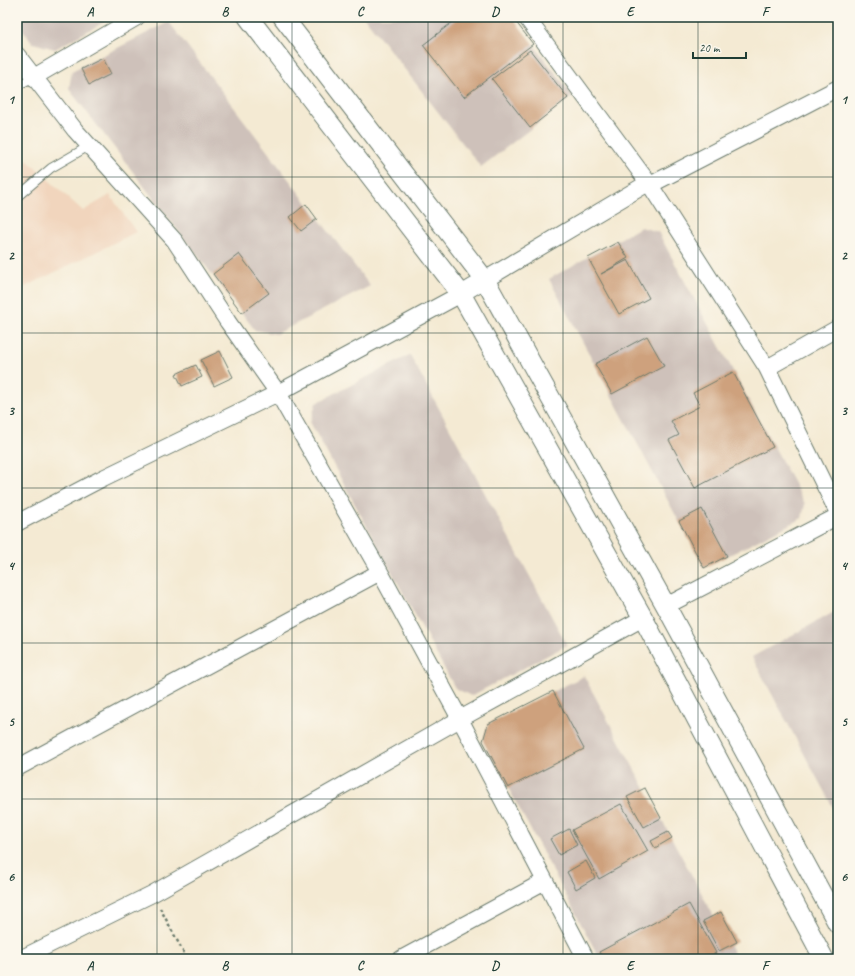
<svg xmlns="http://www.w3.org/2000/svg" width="855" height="976" font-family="Caveat,sans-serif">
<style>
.built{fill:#f1d5bd}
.industrial{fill:#cec1ba}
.building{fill:#cea17d}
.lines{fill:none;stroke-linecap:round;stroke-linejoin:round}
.service-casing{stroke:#6a7a6c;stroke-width:10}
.minor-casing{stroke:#6a7a6c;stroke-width:18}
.tertiary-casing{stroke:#6a7a6c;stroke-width:21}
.path{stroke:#6a7a6c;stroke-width:2.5;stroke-dasharray:3 3;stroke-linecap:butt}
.service{stroke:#fff;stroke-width:8}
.minor{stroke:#fff;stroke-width:16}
.tertiary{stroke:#fff;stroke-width:19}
.grid{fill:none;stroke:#1f3d34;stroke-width:1;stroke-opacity:0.55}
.neatline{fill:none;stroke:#1f3d34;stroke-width:1.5}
.grid-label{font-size:13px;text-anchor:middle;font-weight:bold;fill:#1f3d34}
</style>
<rect width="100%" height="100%" fill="#fbf7ec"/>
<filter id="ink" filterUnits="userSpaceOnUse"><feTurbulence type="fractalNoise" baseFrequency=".025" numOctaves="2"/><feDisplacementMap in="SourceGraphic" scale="8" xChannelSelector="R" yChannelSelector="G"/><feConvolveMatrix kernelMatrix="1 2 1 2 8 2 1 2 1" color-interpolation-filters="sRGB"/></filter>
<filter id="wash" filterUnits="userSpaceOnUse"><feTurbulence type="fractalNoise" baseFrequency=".012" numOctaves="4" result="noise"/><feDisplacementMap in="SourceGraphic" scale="16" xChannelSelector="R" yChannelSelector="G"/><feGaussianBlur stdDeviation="0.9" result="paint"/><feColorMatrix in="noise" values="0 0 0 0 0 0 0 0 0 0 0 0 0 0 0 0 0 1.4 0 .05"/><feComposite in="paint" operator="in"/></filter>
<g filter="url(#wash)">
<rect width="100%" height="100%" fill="#f4ead3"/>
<path class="built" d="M17,151L83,211L110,195L136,232L17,291Z"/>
<path class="industrial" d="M17,17H113L55,49L33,43L17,23Z
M364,17H512L573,96L481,167Z
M169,22L370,286L276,334L255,330L69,89L72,71Z
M641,227L658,232L805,504L802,518L704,568L549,279Z
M410,355L567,645L471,696L455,688L310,422L316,403Z
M838,610V817L752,657Z
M584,676L737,959H600L483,741L488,724Z"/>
<g id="blocks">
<path class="building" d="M17,17H24L18,21Z
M459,17H512L533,44L464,97L423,45Z
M530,50L568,98L530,128L492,79Z
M103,58L111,74L89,85L81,69Z
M306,204L317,219L301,231L290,217Z
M618,242L628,258L601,274L628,260L649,298L619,314L588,258Z
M239,254L269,293L242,313L213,274Z
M647,336L664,366L612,394L595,364Z
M220,351L233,377L214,386L201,360Z
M196,365L202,377L182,386L176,374Z
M733,372L773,447L695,488L669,440L679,435L671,421L700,406L693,393Z
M702,509L727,556L704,568L679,521Z
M553,691L584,749L508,788L483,741L488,724Z
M645,788L661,818L644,827L627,797Z
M621,804L648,851L599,879L572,830Z
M569,829L577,845L559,855L550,839Z
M668,832L672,838L655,848L651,841Z
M586,861L595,878L576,889L567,872Z
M689,904L716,953L704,959H603L599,952Z
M721,912L737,942L719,951L703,921Z"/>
</g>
</g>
<g filter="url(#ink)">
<use href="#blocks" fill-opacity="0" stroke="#6a7a6c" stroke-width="1"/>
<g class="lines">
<g class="service-casing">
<path id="service" d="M17,86L34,77
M17,197L51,168L89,146"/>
</g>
<g class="minor-casing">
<path id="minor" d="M526,17L650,185L767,368L838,513
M17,55L75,130L175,241L228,322L278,393L380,572L460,719L586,959
M34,77L137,17
M767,368L838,328
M17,523L101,479L278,393L461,294L648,183L650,185L838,88
M666,606L838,516
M17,768L380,572
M20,959L152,894L460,719L643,618
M401,959L545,881"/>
</g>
<g class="tertiary-casing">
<path id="tertiary" d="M248,17L461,294L643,618L824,959
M283,17L485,280L666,606L838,924"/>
</g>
<path class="path" d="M160,908L187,959"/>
<use href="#service" class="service"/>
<use href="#minor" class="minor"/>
<use href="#tertiary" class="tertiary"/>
</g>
</g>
<path class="grid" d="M157,17V959M292,17V959M428,17V959M563,17V959M698,17V959M17,177H838M17,333H838M17,488H838M17,643H838M17,799H838"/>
<rect width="855" height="976" fill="none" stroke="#fbf7ec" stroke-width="44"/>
<path d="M693 52v6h53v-6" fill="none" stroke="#1f3d34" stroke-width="2"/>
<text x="699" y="52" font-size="12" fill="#1f3d34" stroke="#fbf7ec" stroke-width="3" paint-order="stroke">20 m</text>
<rect x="22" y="22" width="811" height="932" class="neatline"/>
<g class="grid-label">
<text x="90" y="16">A</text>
<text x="225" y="16">B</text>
<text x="360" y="16">C</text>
<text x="495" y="16">D</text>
<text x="630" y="16">E</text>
<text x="765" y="16">F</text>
<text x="11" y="104">1</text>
<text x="844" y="104">1</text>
<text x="11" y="260">2</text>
<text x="844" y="260">2</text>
<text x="11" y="415">3</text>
<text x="844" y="415">3</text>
<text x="11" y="570">4</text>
<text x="844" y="570">4</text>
<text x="11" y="726">5</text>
<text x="844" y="726">5</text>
<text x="11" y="881">6</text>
<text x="844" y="881">6</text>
<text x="90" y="970">A</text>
<text x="225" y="970">B</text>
<text x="360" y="970">C</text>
<text x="495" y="970">D</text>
<text x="630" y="970">E</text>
<text x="765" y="970">F</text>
</g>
</svg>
